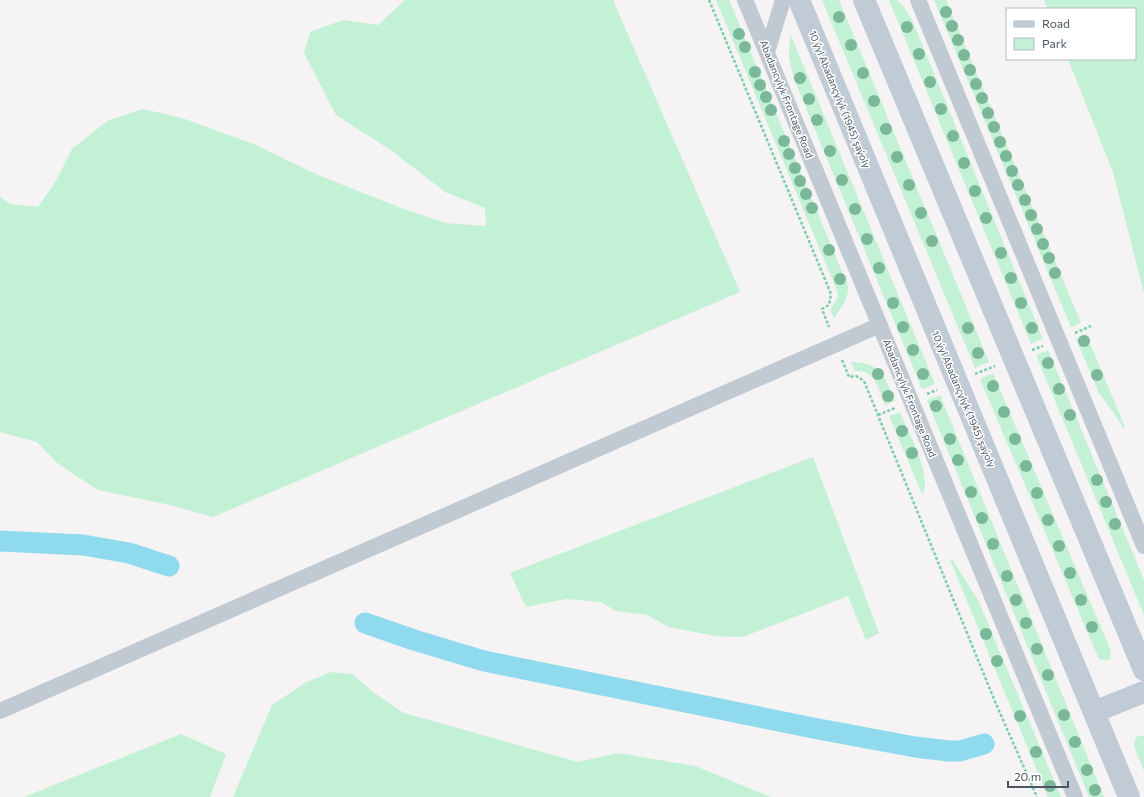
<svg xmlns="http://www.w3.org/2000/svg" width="1144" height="797" font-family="Commissioner,sans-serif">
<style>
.green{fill:#c3f1d5}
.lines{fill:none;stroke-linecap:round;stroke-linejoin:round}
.canal{stroke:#90daee;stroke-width:21}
.path{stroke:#7ad0a6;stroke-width:2.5;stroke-dasharray:3 2;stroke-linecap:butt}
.minor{stroke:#c1cad2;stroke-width:16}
.secondary{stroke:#c1cbd6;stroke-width:22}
.tree{fill:#7bb799}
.labels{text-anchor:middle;stroke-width:3;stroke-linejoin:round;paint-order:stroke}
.street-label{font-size:10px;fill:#4a5661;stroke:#fff}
</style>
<rect width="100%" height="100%" fill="#f5f3f3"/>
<path class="green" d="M405,0H613L740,292L213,517L170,505L98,490L57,463L37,442L0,432V197L11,204L38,207L56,181L72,149L107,121L143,109L182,118L256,145L318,175L401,208L446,223L486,226L485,208L445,192L392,151L336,115L304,53L310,32L343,20L378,25Z
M716,0H729L848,286C849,298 841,309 834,318L830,310L838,297L836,288Z
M822,0H839L989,362L975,368Z
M889,0H897L904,7L912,20L1043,339L1031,344Z
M934,0H946L1081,323L1071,327Z
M1044,0H1144V293L1113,172L1068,59H1135V9H1048Z
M790,33L935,384L922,389L794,79L789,58Z
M1086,334L1125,427L1123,428L1116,416L1099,393L1076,339Z
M1048,350L1144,580V615L1036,355Z
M851,362C880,362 886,378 895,401L885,405C879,390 875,369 855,371Z
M993,373L1111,651L1110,660H1101L1098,657L980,379Z
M940,395L1104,797H1089L927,400Z
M900,412C908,431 930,471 924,492L922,494L889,416Z
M813,457L879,633L866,640L848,596L743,637L715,636L669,627L647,615L616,611L601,602L566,599L526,607L510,573Z
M952,559L978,600L1061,797H1048L950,560Z
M331,672L352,674L373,692L404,713L578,762L618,753L695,766L771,797H233L272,705L305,683Z
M181,734L226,754L210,797H24Z
M1140,736H1144V771L1134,746L1136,737Z"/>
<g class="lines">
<path class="canal" d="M0,541L83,545L129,553L169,566
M365,623L414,640L484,661L813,728L915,747L949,751H960L984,744"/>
<path class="path" d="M709,0L831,294L829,305L822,309L829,327
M1075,333L1091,326
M1032,350L1043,346
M842,360L849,377L856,376L864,381L996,704L1037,797
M975,374L995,366
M927,394L937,390
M878,415L895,408"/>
<path class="minor" d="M745,0L1075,797
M918,0L1144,546
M767,52L783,0
M0,711L880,325"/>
<path class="secondary" d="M799,0L1129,797
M864,0L1144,670
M1094,712L1144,692"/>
</g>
<g class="tree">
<circle cx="946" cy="12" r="6"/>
<circle cx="839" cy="17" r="6"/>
<circle cx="952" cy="26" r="6"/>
<circle cx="907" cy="27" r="6"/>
<circle cx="739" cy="34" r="6"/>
<circle cx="958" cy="40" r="6"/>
<circle cx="851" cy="45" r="6"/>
<circle cx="745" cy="47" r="6"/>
<circle cx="919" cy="54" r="6"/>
<circle cx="964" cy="55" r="6"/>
<circle cx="970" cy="70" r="6"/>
<circle cx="755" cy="72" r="6"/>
<circle cx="863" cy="73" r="6"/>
<circle cx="800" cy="78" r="6"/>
<circle cx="930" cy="82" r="6"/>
<circle cx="976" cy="84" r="6"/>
<circle cx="760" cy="85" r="6"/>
<circle cx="766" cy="97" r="6"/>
<circle cx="982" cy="98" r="6"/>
<circle cx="809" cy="99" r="6"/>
<circle cx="874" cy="101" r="6"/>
<circle cx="941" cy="109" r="6"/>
<circle cx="771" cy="110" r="6"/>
<circle cx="988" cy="113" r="6"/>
<circle cx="817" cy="120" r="6"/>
<circle cx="994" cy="127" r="6"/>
<circle cx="886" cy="129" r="6"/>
<circle cx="953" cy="136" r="6"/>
<circle cx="784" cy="141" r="6"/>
<circle cx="1000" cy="142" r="6"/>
<circle cx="830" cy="151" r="6"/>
<circle cx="789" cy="154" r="6"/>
<circle cx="1006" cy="156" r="6"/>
<circle cx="897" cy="157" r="6"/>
<circle cx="964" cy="163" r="6"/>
<circle cx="795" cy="168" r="6"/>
<circle cx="1012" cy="171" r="6"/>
<circle cx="842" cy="180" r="6"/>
<circle cx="800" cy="181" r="6"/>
<circle cx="909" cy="185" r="6"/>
<circle cx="1018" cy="185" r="6"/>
<circle cx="975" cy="191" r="6"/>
<circle cx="806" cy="194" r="6"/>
<circle cx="1025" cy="200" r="6"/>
<circle cx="812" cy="208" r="6"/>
<circle cx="855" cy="209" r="6"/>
<circle cx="921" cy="213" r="6"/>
<circle cx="1031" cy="215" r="6"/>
<circle cx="986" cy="218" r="6"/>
<circle cx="1037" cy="229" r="6"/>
<circle cx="867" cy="239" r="6"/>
<circle cx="932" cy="241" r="6"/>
<circle cx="1043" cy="244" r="6"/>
<circle cx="829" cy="250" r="6"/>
<circle cx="1001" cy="253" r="6"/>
<circle cx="1049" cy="258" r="6"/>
<circle cx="879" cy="268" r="6"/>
<circle cx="1055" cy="273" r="6"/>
<circle cx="1011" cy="278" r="6"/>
<circle cx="840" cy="279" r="6"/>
<circle cx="893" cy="303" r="6"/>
<circle cx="1021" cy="303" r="6"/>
<circle cx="903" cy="327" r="6"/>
<circle cx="968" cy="328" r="6"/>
<circle cx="1032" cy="328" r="6"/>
<circle cx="1084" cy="341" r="6"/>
<circle cx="913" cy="350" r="6"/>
<circle cx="978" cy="353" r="6"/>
<circle cx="1048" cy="363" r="6"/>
<circle cx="878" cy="374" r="6"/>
<circle cx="923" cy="374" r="6"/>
<circle cx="1097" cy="375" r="6"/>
<circle cx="993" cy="386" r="6"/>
<circle cx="1059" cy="389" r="6"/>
<circle cx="888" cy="396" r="6"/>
<circle cx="936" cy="406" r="6"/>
<circle cx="1004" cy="412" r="6"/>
<circle cx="1070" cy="415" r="6"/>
<circle cx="902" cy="431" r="6"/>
<circle cx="950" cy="439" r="6"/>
<circle cx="1015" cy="439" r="6"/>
<circle cx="912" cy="453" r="6"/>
<circle cx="958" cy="460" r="6"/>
<circle cx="1026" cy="466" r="6"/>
<circle cx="1097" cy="480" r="6"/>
<circle cx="971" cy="492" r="6"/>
<circle cx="1037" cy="493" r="6"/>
<circle cx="1106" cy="502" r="6"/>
<circle cx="982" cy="518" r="6"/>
<circle cx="1048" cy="520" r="6"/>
<circle cx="1115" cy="524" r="6"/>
<circle cx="993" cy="544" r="6"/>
<circle cx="1059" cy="546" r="6"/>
<circle cx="1070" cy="573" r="6"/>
<circle cx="1007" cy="576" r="6"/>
<circle cx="1016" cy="600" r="6"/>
<circle cx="1081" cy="600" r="6"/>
<circle cx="1026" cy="623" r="6"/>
<circle cx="1092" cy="627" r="6"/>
<circle cx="986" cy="634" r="6"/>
<circle cx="1037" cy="649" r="6"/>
<circle cx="997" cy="661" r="6"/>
<circle cx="1048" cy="675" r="6"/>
<circle cx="1064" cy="715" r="6"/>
<circle cx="1020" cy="716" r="6"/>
<circle cx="1075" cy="742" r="6"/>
<circle cx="1036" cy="752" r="6"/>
<circle cx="1087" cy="770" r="6"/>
<circle cx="1050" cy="786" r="6"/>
<circle cx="1095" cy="790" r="6"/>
</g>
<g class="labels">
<g class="street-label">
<text transform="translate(787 99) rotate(68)" y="4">Abadancylyk Frontage Road</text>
<text transform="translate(840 99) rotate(68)" y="4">10 ýyl Abadançylyk (1945) şaýoly</text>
<text transform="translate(910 398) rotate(68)" y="4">Abadancylyk Frontage Road</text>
<text transform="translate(964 399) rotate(67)" y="4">10 ýyl Abadançylyk (1945) şaýoly</text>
</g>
</g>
<rect x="1006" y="8" width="130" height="52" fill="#ffffff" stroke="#b7bbc0"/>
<rect x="1014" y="21" width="20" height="6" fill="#c1cbd6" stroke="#b7bbc0"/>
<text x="1042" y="28" font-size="12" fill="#4a5661">Road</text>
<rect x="1014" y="38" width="20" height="12" fill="#c3f1d5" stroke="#b7bbc0"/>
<text x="1042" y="48" font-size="12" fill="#4a5661">Park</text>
<path d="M1008 781v6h60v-6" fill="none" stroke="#4a5661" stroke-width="2"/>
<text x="1014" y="781" font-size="12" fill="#4a5661" stroke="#ffffff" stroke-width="3" paint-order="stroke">20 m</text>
</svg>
